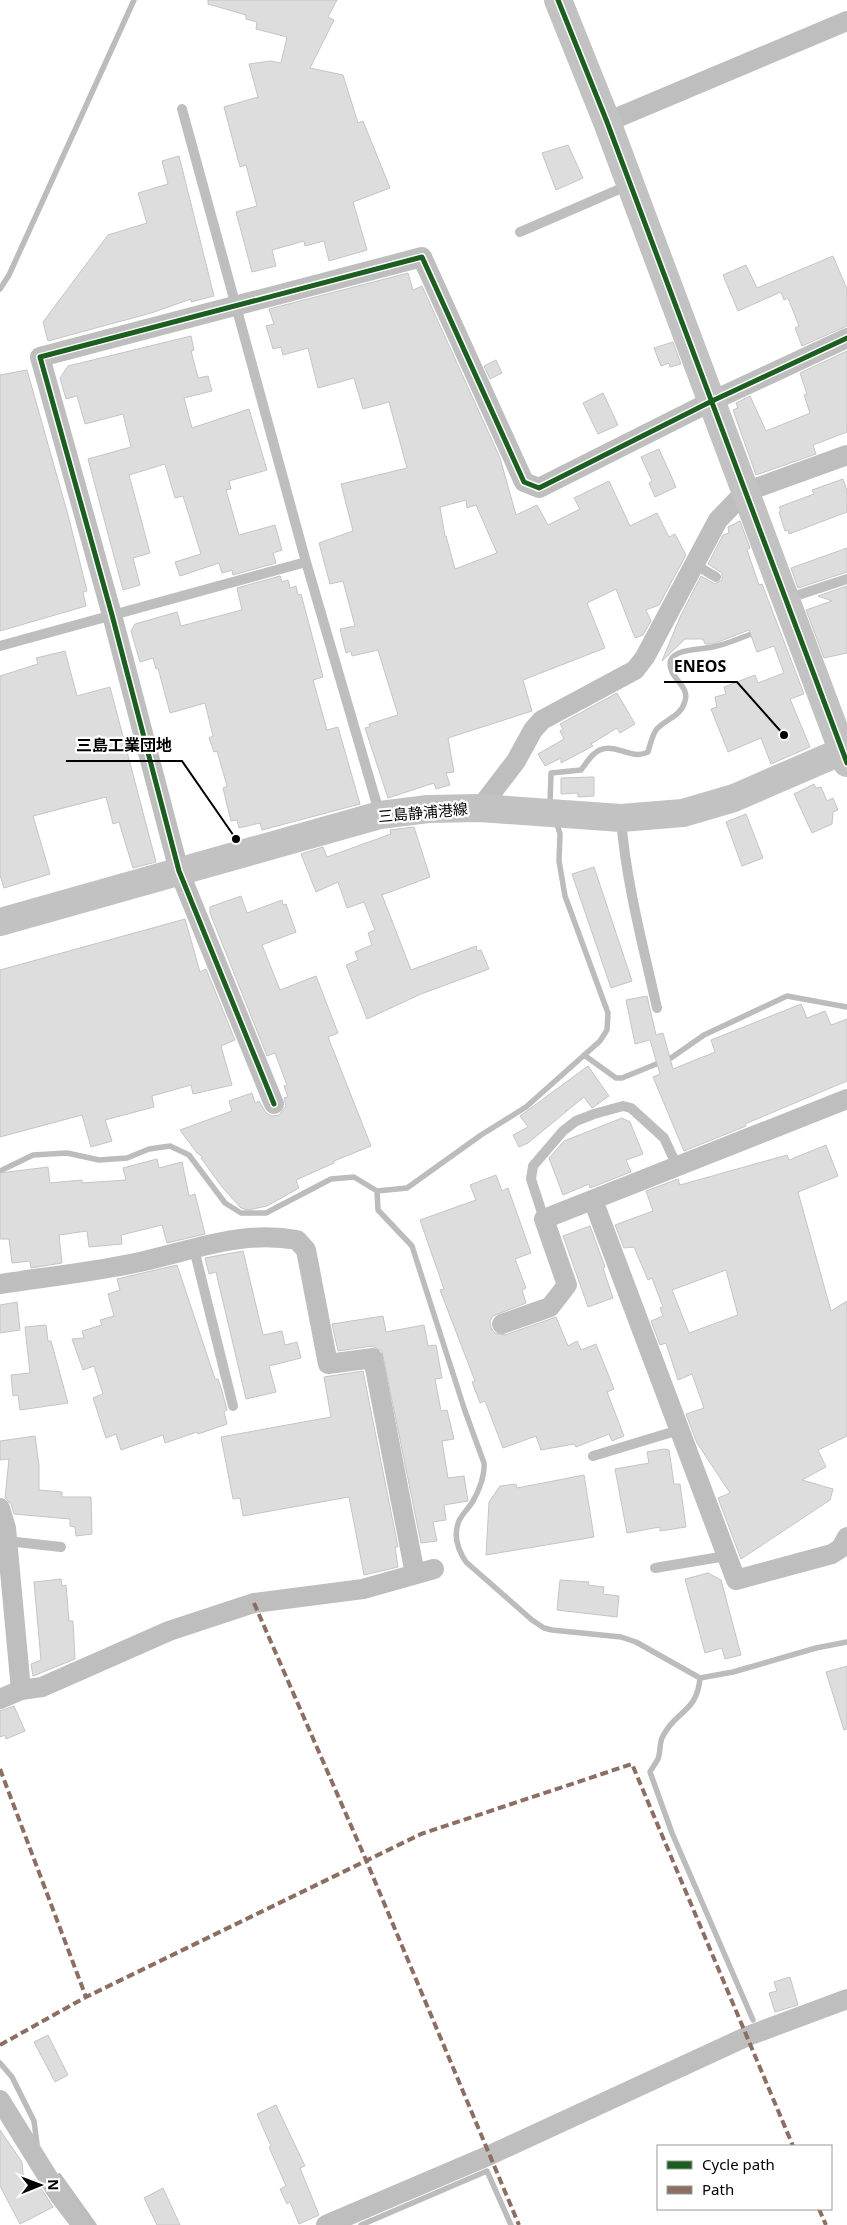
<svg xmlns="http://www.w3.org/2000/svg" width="847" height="2225" font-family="'Noto Sans','Noto Sans JP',sans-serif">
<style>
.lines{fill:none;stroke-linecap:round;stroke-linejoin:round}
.stream{stroke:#bcbcbc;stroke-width:5.5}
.building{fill:#ddd;stroke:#c5c5c5;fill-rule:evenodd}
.lane{stroke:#bebebe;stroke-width:10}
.street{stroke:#bebebe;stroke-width:20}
.secondary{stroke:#c2c2c2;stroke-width:28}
.quiet{stroke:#8d6e63;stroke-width:4;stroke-dasharray:8 4;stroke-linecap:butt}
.cycleway-casing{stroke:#fff;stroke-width:8}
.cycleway{stroke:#1b5e20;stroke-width:5}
.labels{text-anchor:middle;stroke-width:4.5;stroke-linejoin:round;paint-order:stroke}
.street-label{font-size:15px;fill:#000;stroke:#fff}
.leader{fill:none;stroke:#000;stroke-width:2}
.callout-dot{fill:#000;stroke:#fff;stroke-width:2}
.callout-label{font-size:16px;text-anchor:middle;font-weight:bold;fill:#000;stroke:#fff;stroke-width:4.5;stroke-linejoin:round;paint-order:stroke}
</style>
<rect width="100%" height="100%" fill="#fff"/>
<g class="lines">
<path class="stream" d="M0,289L9,275L134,0
M550,805L551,773L581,770C585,765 589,758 594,754C611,738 631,762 648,752C650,745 652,736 656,730C665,719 681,717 685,701C689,689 677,682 672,672C661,647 701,650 713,647C728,644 742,637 757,632
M584,1055L616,1078H622L671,1058L704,1035L787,996L847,1007
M0,1171L33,1155L67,1153L99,1160L127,1158L149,1149L170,1146L189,1155L225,1203L241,1213H266L331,1179L354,1177L377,1191L407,1188L481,1135L526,1107L600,1041L607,1030L608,1013L565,896L559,861L560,834L556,821
M377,1191L378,1210L412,1246L465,1411L484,1463C485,1475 479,1491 473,1501C469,1508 462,1514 459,1521C453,1535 458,1550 466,1562L532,1620L544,1628L552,1630L621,1637L636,1642L700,1678L733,1672L816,1648L847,1642
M700,1678C697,1713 676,1710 663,1736C659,1742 661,1751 658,1759C656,1763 652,1768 650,1772L672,1833L753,2020
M0,2063L12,2077L34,2121L37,2144
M59,2176L94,2225
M361,2225L487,2171L511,2225"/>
</g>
<path class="building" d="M208,0H337L328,17L334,20L310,68L343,75L358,123L363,121L390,188L353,202L367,250L329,261L324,241L305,246L304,241L272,250L276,266L252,272L236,212L257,206L246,165L240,167L224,107L258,97L249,64L270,61L281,63L287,37L256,29L257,22L246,19V15L208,4Z
M568,145L583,178L556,190L542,153Z
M179,156L214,296L191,302V299L151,313L48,341L43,322L108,235L147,223L138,193L168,184L162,161Z
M833,256L847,289V326L802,346L795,328L799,326L788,298L784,300L781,292L738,311L723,275L746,265L757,288Z
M408,273L413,290L422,286L500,458L516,515L537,505L548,525L580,509L574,498L609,481L630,526L657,513L669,537L675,534L686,555L659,605L646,610L651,621L643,635L635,638L616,589L587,603L605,648L523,680L532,711L448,738L454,772L446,773L450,785L436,789L434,783L388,798L365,728L370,727L369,724L398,715L378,650L352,656L351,651L346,653L340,629L355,626L343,581L330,584L319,543L353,531L341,484L407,468L389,402L363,409L354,378L318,388L308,348L283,355L281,347L273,349L266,326L274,324L269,309ZM466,500L467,508L476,505L497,553L455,569L446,536H445L440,507Z
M191,336L194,350L191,351L198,378L208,376L212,391L184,398L192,428L249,409L267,470L229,481L231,489L226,490L239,535L275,525L282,550L273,553L276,563L233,575L232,570L222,573L219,563L180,576L175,562L201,554L183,496L175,498L165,464L129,475L150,553L133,558L140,585L123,590L88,459L131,447L123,414L85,424L77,396L66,399L60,378L68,366Z
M673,342L681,364L670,367L669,363L661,366L654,348Z
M847,351V432L813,445L816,454L756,475L733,410L738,408L736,403L750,396L766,431L808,414L810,413L804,395L807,394L800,373Z
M496,360L502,373L490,379L484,366Z
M27,370L68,515L87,591L83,592L86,606L0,631V375Z
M603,393L618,425L598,434L583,403Z
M659,449L676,487L655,497L649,483L652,481L641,457Z
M843,479L847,490V512L789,534L788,530L785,531L779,512L781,511L779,507L814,494L812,490Z
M740,521L750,548L747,550L759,585L762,584L804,694L790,699L810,747L771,764L761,738L728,752L711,709L717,707L715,697L726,694L724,687L755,675L758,683L784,673L774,646L757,652L749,630L713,644H705L703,639H685L662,661L680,617L701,576L715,584L722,580V573L708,564L723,535L729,533L728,527Z
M847,548V572L798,588L791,568Z
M280,576L282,582L288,580L290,588L296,586L298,595L301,594L323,677L313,680L327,730L338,727L360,804L262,830L260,823L239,828L237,820L231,821L223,788L227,786L217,751L214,752L209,738L213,736L205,703L170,713L158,668L156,669L153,658L140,662L131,631L135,624L177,612L181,626L242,610L237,588Z
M847,586V653L824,658L806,610L832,601L818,596Z
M65,651L77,696L110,687L156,862L133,868L119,822L113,824L106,797L33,816L50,874L4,888L0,875V676L38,664L36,658Z
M617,693L635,724L620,733L617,728L591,744L593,746L561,763V758L545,766L538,754L564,739L560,731L563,729L560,724Z
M594,777V796L578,797V793L561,794V778Z
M814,784L816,788L821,787L827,801L833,798L838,810L833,812L832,824L812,833L794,794Z
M746,814L763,858L742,866L726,822Z
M414,827L430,877L382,895L411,970L476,946L477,951L481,950L489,969L421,994L367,1019L346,965L358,960L355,952L372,945L368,933L375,930L364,902L347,908L338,882L316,892L301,854L323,847L327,857L391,834L390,830Z
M594,867L632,981L611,988L572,874Z
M241,896L247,913L282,900L283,905L286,904L296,932L262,945L280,990L316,976L338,1033L328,1037L371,1146L334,1161V1163L296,1180L299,1188L267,1206L248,1210L241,1208L222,1187L201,1158L203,1157L197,1153L180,1130L232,1111L229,1101L252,1093L255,1103L259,1101L266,1113L272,1116L279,1115L286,1106L284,1098L288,1097L284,1086L287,1085L275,1053L267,1056L210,913V907Z
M185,919L200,972L206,969L235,1040L221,1046L232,1085L193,1094L191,1085L152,1096L154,1107L105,1120L112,1141L91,1147L82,1115L0,1137V970Z
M647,996L656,1035L663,1033L673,1069L715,1052L711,1040L801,1004L807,1018L825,1011L831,1025L847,1019V1081L745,1124L746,1126L684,1151L653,1077L660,1074L650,1040L635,1044L626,1000Z
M588,1066L609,1096L592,1108L584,1097L528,1143L519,1147L513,1135L528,1127L520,1116Z
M622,1118L630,1122L643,1154L626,1160L631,1172L590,1188L589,1184L563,1195L549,1158L564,1141Z
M826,1145L838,1176L798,1192L831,1311L847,1301V1436L818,1450L826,1467L802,1480L833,1489L830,1500L741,1559L718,1498L730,1493L697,1443L686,1414L704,1408L692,1374L678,1380L666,1343L660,1345L651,1321L663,1316L660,1308L663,1307L652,1278L648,1280L634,1247L624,1248L615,1225L653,1211L646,1191L678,1179L680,1185L787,1155L789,1160ZM726,1270L738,1315L689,1333L672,1290Z
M157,1159L159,1168L182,1162L189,1196L195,1194L205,1234L167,1243L162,1225L121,1235L122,1244L89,1247L87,1231L59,1235L62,1263L31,1268L30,1261L12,1263L9,1239H0V1173L48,1167L50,1183L82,1180V1183L126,1180L123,1168Z
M496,1175L502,1191L508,1188L531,1253L515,1259L526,1288L522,1290L526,1303L493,1316L490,1321L491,1328L495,1333L505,1335L556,1317L568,1346L577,1341L581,1350L596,1344L614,1389L607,1392L624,1436L612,1441L609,1434L576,1447L574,1444L541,1450L536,1436L503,1448L485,1401L480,1403L472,1382L475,1381L440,1290L444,1289L420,1220L476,1200L470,1185Z
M590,1226L605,1267L603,1268L613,1298L588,1307L563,1236Z
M243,1251L263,1335L282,1331L285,1345L297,1342L301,1358L269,1366L276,1392L246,1399L216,1272L209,1274L205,1258Z
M177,1265L215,1379H218L222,1391L227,1410L224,1412L227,1424L198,1434L197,1432L165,1443L163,1435L121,1450L116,1434L106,1438L93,1398L103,1394L94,1366L83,1370L72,1339L84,1338L82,1331L102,1325L100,1320L114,1316L108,1294L120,1290L117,1279Z
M17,1302L20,1330L0,1333V1305Z
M383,1316L386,1332L424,1325L428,1346L436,1345L442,1378L435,1379L441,1411L447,1410L454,1439L442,1441L448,1478L464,1476L468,1501L444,1505L446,1520L433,1522L437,1541L421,1543L382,1351L372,1346L338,1351L332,1324Z
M46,1325L48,1341H51L68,1403L20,1410L18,1395L13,1396L11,1375L30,1373L25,1327Z
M363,1371L398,1547H395L398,1567L364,1575L349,1497L243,1516L240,1498L233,1499L221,1437L331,1417L324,1377Z
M35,1436L39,1465V1490L62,1492V1497H91L92,1534L76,1536L75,1527L70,1526V1519L14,1514L11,1504L5,1498L9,1459L0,1460V1441Z
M664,1449L669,1450L674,1484H680L686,1527L660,1531V1527L627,1533L615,1469L649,1463L647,1452Z
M584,1475L594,1537L486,1555L489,1502L500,1486L516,1484L517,1488Z
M708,1573L721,1580L741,1655L725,1659L722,1648L705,1653L685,1579Z
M61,1579L62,1586L66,1585L69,1621H73L75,1659L33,1676L31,1664L41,1660L34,1582Z
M560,1580L589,1582L588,1585L604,1587L603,1594L619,1596L617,1617L557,1610Z
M847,1666V1729L844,1730L826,1672Z
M14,1706L25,1731L6,1739L5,1735L0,1737V1711Z
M790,1977L798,2005L775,2012L769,1993L777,1991L774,1982Z
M48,2035L68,2075L55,2082L34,2042Z
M276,2105L305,2166L300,2168L319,2215L299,2224L290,2202L287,2204L280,2189L286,2186L269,2147L271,2146L257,2114Z
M0,2130L22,2162L24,2185L35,2179L53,2207L20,2224L0,2186Z
M163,2188L180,2225H157L144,2198Z"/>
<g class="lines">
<path class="lane" d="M182,109L306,562L380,815
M520,232L629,185
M694,564L716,577
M786,599L847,579
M0,646L306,562
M621,819C626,882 643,946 657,1008
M544,1219L531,1179L533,1166L563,1131L576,1121L594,1114L623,1106L631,1108L664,1138L677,1166
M194,1249L233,1406
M593,1456L679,1430
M7,1541L61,1547
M655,1568L726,1556"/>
<path class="street" d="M607,122L847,21
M480,808L516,761L533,730L542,720L635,670L645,657L718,520L745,492L847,455
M274,1104L179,871L112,615L40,357L422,257L524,482L539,488L712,401L847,338
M593,1200L736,1580L832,1554L841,1548L847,1537
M0,1284C46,1277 94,1272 140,1262C194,1250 241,1230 297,1240L306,1250L328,1364L373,1358L415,1574
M502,1324L550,1307L567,1285L544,1219L847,1099
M0,1508L6,1528L21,1690
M0,1699L21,1690L42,1687L169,1631L254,1603L363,1589L434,1569
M0,2100L59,2195L82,2225
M326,2225L490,2155L748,2036L847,1999"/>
<path class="secondary" d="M558,0L607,122L847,763
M0,922L380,815L428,809L480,808L621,818L683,813L734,798L847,749"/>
<path class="quiet" d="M254,1603L366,1860L519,2225
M0,1769L86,1997
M0,2045L86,1997L421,1834L632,1764L793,2146
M819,2209L826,2225"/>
<g class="cycleway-casing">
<path id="cycleway" d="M558,0L607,122L847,763
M274,1104L179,871L112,615L40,357L422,257L524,482L539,488L712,401L847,338"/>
</g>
<use href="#cycleway" class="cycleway"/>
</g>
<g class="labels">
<g class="street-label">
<text transform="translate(423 813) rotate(-5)" y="5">三島静浦港線</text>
</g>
</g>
<path class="leader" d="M784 735L737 682H664M236 839L182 761H66"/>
<g class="callout-dot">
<circle cx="784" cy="735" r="5"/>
<circle cx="236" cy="839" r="5"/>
</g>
<g class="callout-label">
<text x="700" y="672">ENEOS</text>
<text x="124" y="751">三島工業団地</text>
</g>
<rect x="657" y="2145" width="175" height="65" fill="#ffffff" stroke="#999999"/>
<rect x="667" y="2161" width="25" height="8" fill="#1b5e20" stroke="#999999"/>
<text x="702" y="2170" font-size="15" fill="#000000">Cycle path</text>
<rect x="667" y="2186" width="25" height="8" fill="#8d6e63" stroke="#999999"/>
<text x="702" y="2195" font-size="15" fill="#000000">Path</text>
<g transform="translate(40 2185) rotate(89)" stroke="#ffffff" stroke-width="4" paint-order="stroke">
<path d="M0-4L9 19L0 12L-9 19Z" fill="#000000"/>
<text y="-8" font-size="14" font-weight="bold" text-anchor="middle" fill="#000000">N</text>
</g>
</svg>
